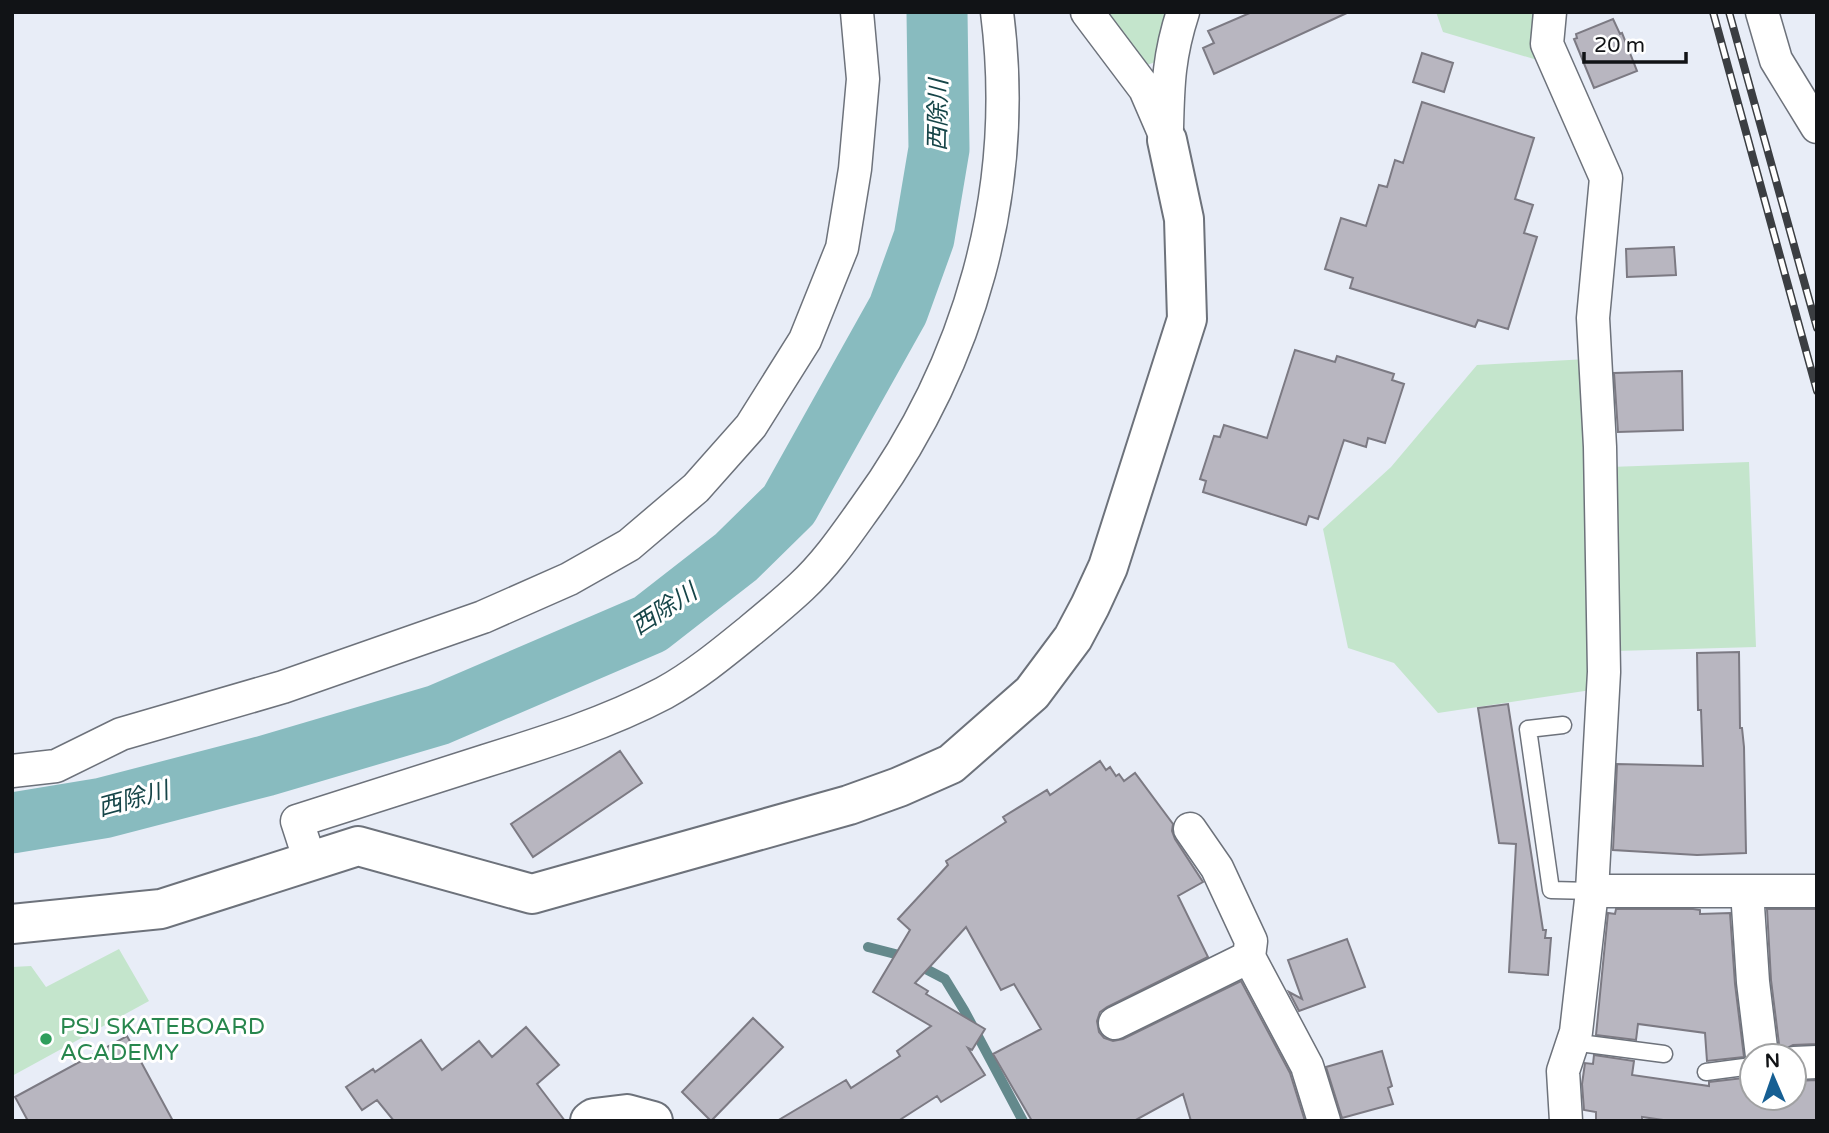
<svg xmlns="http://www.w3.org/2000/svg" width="1829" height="1133" font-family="'Varela Round','Noto Sans JP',sans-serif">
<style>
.green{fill:#c4e5cc}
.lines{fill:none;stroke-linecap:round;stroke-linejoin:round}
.stream{stroke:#64898c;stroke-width:10}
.river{stroke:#88bbbf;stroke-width:61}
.building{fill:#b8b6c0;stroke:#7c7a83;stroke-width:2}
.service-casing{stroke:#6d727b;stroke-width:19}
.minor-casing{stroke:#6d727b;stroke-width:35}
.tertiary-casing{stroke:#6d727b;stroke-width:42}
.service{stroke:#fff;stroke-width:16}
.minor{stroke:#fff;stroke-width:32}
.tertiary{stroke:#fff;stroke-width:38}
.rail-casing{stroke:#3b3e42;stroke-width:8}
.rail{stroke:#fff;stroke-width:5;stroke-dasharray:16;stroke-linecap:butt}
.leisure-dot{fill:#2e9e5b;stroke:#fff;stroke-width:2.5}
.labels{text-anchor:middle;stroke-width:6;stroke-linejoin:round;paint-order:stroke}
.leisure-label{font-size:23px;fill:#27864d;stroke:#fff;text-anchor:start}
.water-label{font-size:24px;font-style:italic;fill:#164548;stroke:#fff}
</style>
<rect width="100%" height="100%" fill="#e8edf7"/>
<path class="green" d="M1102,12H1173L1161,60L1147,65L1138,61Z
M1436,12H1538L1544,62L1443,32Z
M1587,359L1598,689L1438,713L1394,663L1348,648L1323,529L1391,467L1477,365Z
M1749,462L1756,647L1616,651L1610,467Z
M119,949L149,1001L12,1076V967L31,966L46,987Z"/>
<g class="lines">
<path class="stream" d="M868,947L899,955L945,979L964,1010L1023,1121"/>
<path class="river" d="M12,823L103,808L265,766L438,715L650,624L736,557L789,505L898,310L924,238L939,149L937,12"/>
</g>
<path class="building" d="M1252,12H1349L1214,74L1203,48L1214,43L1208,31Z
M1613,19L1620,34L1622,33L1637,71L1594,88L1574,39L1577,38L1576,34Z
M1422,53L1453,63L1444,92L1413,82Z
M1422,102L1534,138L1515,199L1533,205L1524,233L1537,237L1508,329L1478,320L1475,327L1350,288L1353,278L1325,269L1341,218L1366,226L1379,185L1387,187L1395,160L1403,163Z
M1674,247L1676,275L1627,277L1626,249Z
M1295,350L1335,362L1337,356L1394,374L1392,380L1404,384L1385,443L1368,438L1366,447L1344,440L1318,519L1309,516L1306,525L1203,492L1206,481L1200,479L1214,436L1220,437L1224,425L1267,438Z
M1682,371L1683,430L1618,432L1614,373Z
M1739,652L1740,728H1742L1744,747L1746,853L1697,855L1613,850L1617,764L1703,766L1701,710H1698L1697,653Z
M1508,704L1543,930H1546L1545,938H1551L1548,975L1509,972L1516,844L1499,843L1478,708Z
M620,751L642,783L533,857L511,824Z
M1100,761L1106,770L1110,767L1116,776L1119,774L1124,781L1135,773L1173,824L1172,831L1175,839L1203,882L1178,896L1208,957L1107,1007L1100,1012L1097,1021L1099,1032L1104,1038L1113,1041L1123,1039L1241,981L1290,1073L1305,1121H1191L1183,1094L1134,1121H1032L993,1054L1041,1029L1014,984L1001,990L966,927L915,983L928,991L926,994L985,1029L972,1050L968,1048L985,1075L941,1102L937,1096L898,1121H777L846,1080L851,1088L900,1056L897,1051L931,1026L873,992L910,930L898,919L948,865L946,861L1006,822L1003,817L1047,790L1050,795Z
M1616,909H1693L1700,910V914L1730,913L1735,984L1744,1057L1707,1061L1705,1033L1638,1024L1636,1040L1596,1035L1608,913L1615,914Z
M1767,909H1817V1044L1793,1045L1780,1052L1771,980Z
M1347,939L1365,987L1299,1011L1289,992L1302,999L1288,960Z
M753,1018L783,1047L711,1121L682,1092Z
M526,1027L559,1065L537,1084L565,1121H394L377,1100L362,1110L346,1087L373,1069L375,1072L421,1040L442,1070L479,1041L492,1057Z
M127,1036L173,1121H28L15,1097Z
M1382,1051L1392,1086L1388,1088L1393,1104L1342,1118L1326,1067Z
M1594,1055L1634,1061L1632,1075L1709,1086V1082L1752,1077V1098H1794V1081L1817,1080V1121H1670L1642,1117V1121H1596V1112L1584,1110L1582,1084L1585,1063L1593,1064Z"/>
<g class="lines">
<g class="service-casing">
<path id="service" d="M1563,725L1528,729L1551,890L1592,891
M1572,1042L1664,1054
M1706,1072L1752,1066"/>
</g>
<g class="minor-casing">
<path id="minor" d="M1087,12L1145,89L1167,140
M1550,12L1547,44L1606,178L1593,318L1600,447L1604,672L1592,891L1576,1032L1563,1071L1566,1121
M1762,12L1776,60L1817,127
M1167,128C1168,83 1169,55 1183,12
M12,771L56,766L121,734L283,687L483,617L569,579L629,545L696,488L751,426L805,340L842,248L855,169L863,79L857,12
M1190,829L1217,868L1251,941L1249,957L1307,1066L1324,1121
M310,861L297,821C360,801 423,781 485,761C546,742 607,723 664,693C695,676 724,652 751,630C768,616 785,602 801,587C826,564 845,536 865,508C970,364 1020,191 997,12
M1592,891H1817
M1747,891L1753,982L1762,1056
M1115,1023L1249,957
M1794,1063L1817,1062"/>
</g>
<g class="tertiary-casing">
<path id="tertiary" d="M12,924L161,909L358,846L532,894L849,805L899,787L951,764L1032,693L1073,638L1090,606L1108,567L1187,319L1184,219L1167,140
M590,1121L594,1118L627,1114L653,1121"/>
</g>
<use href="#service" class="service"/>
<use href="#minor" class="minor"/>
<use href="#tertiary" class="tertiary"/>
<g class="rail-casing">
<path id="rail" d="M1713,12L1817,391
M1729,12L1817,328"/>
</g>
<use href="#rail" class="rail"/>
</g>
<circle class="leisure-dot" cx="46" cy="1039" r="7"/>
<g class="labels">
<g class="leisure-label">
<text x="60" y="1034">PSJ SKATEBOARD<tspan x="60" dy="26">ACADEMY</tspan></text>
</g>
<g class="water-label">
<text transform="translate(938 115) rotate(-89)" y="8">西除川</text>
<text transform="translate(664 609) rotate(-33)" y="8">西除川</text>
<text transform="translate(133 799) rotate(-15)" y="8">西除川</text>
</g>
</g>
<rect width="1829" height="1133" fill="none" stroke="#111316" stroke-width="28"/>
<g transform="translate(1773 1077) rotate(358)"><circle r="33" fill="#ffffff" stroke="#a0a1a2" stroke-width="2"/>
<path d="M0-5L12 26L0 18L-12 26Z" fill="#165f93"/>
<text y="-10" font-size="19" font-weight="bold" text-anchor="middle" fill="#111316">N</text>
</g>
<path d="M1584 52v10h102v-10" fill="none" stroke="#111316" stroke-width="3.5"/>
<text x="1594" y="52" font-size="21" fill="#111316" stroke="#ffffff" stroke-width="5" paint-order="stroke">20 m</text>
</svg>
